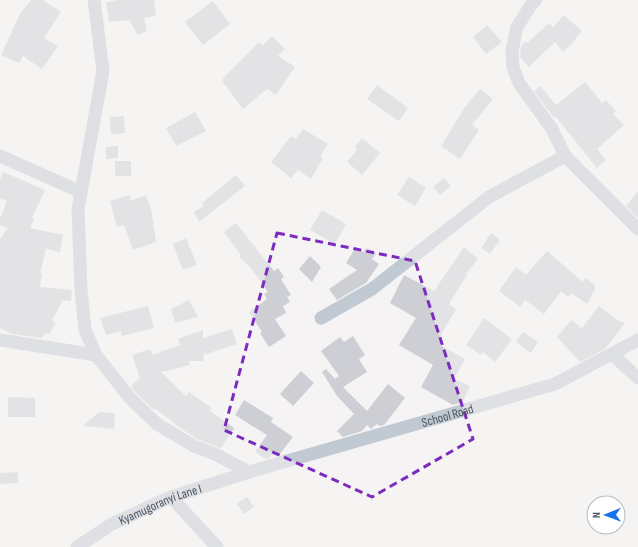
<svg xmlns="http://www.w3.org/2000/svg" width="638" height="547" font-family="'Sofia Sans Condensed',sans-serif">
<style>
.building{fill:#cdcfd5}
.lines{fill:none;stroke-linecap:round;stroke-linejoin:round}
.street{stroke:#c1cad2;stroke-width:13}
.marked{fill:none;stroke:#7b2cbf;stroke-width:3;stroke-dasharray:8 5;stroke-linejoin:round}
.labels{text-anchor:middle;stroke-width:3.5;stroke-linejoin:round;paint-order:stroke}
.street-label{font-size:13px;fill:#4a5661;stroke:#fff}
</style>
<rect width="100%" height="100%" fill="#f5f3f3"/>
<path class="building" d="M31,0H43L61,12L44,38L58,46L42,69L23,56L19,63L1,55L21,12Z
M118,0H154L156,16L144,18L147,31L138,35L129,20L109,22L106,2Z
M213,1L230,24L203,45L185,22Z
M564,15L582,31L572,43V44L563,52L555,42L529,67L520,57L521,46L526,41L527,43L549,23L553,27Z
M487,25L502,42L486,54L473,37Z
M272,36L285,49L278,56L295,67L276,95L267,89L243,109L223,82V78L259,42L263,45Z
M585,82L602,103L606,100L616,111L613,114L624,125L597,149L606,160L597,168L555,116L554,118L534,91L540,86L556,105Z
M377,85L408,108L399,121L367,99Z
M480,89L493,99L472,125L479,130L460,159L441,146L465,107Z
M195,112L206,131L176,146L166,128Z
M124,116L125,133L111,134L110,117Z
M303,129L328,144L320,156L323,158L311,179L298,170L291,178L271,162L291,136L296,139Z
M362,138L380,153L362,175L347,162L357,150L355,147Z
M118,146V158L106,159V147Z
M115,161H131V176H115Z
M3,172L45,190L32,218L34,219L30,228L63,235L60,252L46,249L40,273H42L40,287L72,290L71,301L63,300L52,320L56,323L49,334L46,332L42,338L12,334L0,328V239L8,228L0,225V218L7,201L0,198V180Z
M236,175L245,186L199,222L194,212L204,206L202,203Z
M409,177L426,188L415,206L397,195Z
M444,178L451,186L440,195L433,187Z
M638,191V218L626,206Z
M130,195V201L146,195L151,209L156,242L133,250L124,225L117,227L110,201Z
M322,210L346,224L335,244L310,230Z
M236,223L274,271L278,268L284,277L281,279L291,295L287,297L290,302L283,306L286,313L275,319L286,336L269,347L260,333L262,332L249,312L267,299L264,294L268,292L250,267L239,257L241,255L224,232Z
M491,233L500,240L490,254L481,248Z
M186,238L197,265L183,270L173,244Z
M356,247L363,252L367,247L376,253L372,259L379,264L366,283L337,300L329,289L357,270L346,263Z
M464,247L478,259L466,274L467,275L450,302V305L456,309L438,340L441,342L440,345L465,359L454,379L470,386L463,402L453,405L421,387L433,365L399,345L416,318L390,303L404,275L434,291Z
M547,251L583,282L585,278L595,285V289L587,304L571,293L568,297L561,291L544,314L525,300L520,307L499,291L516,267L526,275Z
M310,256L321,267L312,282L299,269Z
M189,300L198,317L175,323L171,309Z
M148,306L154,328L122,336L121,331L106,335L100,318Z
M599,306L616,319L625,323L605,349L580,362L557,337L571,320L582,328Z
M484,318L512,339L495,362L483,352L481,355L466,345Z
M232,329L237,344L203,355L204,361H189L190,365L161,372L186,396L189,392L212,408L210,411L234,428L221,448L197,439L179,427L156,409L154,410L136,393L131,386L140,378L132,355L150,349L152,355L180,345L178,339L203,330V338Z
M523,332L538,342L531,353L516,342Z
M353,336L365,355L359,359L367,372L343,387L367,411L388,384L405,398L384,425L379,426L377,424L371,429L367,425L362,431L343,437L337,431L354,414L337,396L322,372L326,369L335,379L339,376L321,351L340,337L344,342Z
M301,371L314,383L293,406L280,394Z
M8,397L35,398V417H8Z
M244,400L273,418L271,422L293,437L279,455L275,456L272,454L270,458L266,459L255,452L267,435L235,415Z
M99,412L115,413L114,429L83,426Z
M18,472V483L0,484V473Z
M247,497L254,507L244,514L237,504Z"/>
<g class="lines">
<g class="street">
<path d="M94,0L103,71L78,209L81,290L85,330L96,355L130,398L157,424L194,446L215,454L249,472"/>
<path d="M536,0L531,5L517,27L512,51L513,67L519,83L552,129L565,156L638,229"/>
<path d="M0,156L81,192"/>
<path d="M321,318L372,289L489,197L565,156"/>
<path d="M0,340L96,355"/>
<path d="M613,355L638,378"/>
<path d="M171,497L217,547"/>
<path id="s1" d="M77,547L112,524L171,497L249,472L555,384L638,340"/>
</g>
</g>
<path d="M0 0H638V547H0ZM277,233L415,261L473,439L372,497L224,430Z" fill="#f5f3f3" fill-opacity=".55" fill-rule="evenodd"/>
<path class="marked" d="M277,233L415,261L473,439L372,497L224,430Z"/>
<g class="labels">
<g class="street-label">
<text dy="5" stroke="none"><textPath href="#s1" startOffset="395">School Road</textPath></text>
<text dy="5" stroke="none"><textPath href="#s1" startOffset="94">Kyamugoranyi Lane I</textPath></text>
</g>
</g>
<g transform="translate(606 515) rotate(269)"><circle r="19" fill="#ffffff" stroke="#b7bbc0"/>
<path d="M0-3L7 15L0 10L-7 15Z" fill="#1a73e8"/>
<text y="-6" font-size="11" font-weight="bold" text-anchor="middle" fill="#4a5661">N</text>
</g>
</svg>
